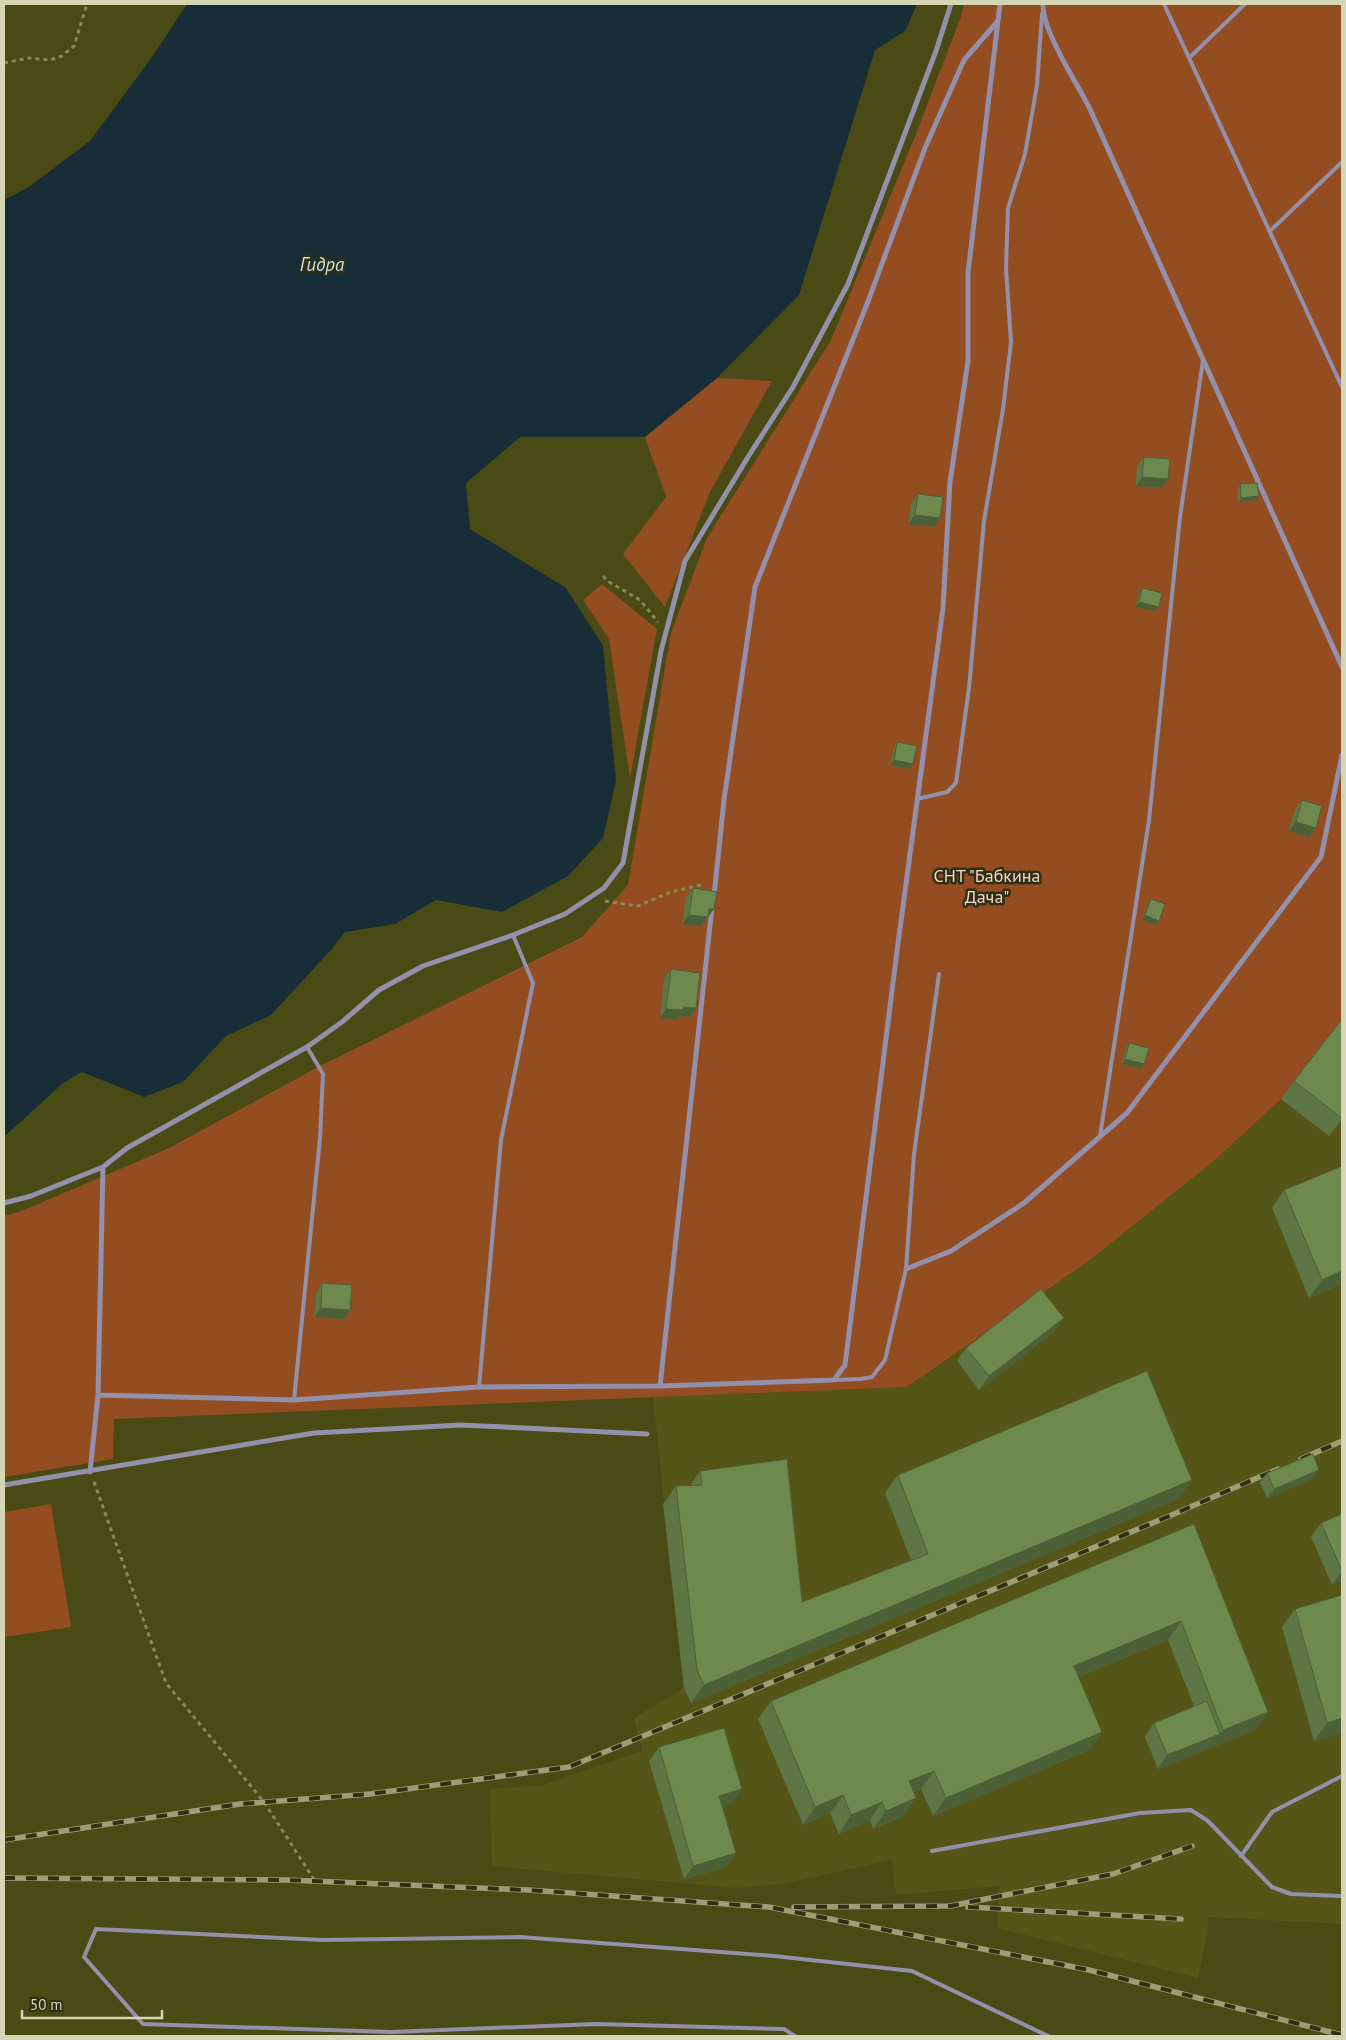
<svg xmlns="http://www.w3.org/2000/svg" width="1346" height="2040" font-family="'PT Sans',sans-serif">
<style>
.built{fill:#555518}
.green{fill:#944d21}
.water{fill:#172d37}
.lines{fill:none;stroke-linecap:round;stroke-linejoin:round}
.path{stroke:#88895d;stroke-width:3;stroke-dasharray:4 4;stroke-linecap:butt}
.service{stroke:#9390ac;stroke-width:4}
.minor{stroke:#9390ac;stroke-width:5}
.rail-casing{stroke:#9d9e74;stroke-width:5.5}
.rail{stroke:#2f2f13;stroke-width:4;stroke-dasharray:11;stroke-linecap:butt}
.wall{fill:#5e7643}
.shaded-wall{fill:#4c6037}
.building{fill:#6d894e;stroke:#4c6037}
.labels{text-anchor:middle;stroke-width:5;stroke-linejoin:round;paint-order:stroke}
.park-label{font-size:18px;fill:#f1d4c5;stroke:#2f2f13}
.water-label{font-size:19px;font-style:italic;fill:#c0dfef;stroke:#2f2f13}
</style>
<rect width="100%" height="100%" fill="#4a4a15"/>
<path class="built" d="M1342,1020V1924L1208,1917V1931L1198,1978L997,1928L999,1886L896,1895L892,1860L783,1884L736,1888L492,1866L490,1789L543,1785L642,1751L634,1718L684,1688L653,1397L907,1387L1086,1263L1215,1160L1281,1099Z"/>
<path class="green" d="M964,4H1342V1020L1281,1099L1215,1160L1086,1263L907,1387L114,1419L113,1459L4,1477V1216L19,1212L167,1149L320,1066L582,937L628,885L671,633L707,538L831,340L916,134L962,14Z
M717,378L772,381L710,492L665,607L623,554L666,497L645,437Z
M602,584L657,629L630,778L609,639L583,600Z
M51,1504L71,1627L4,1637V1512Z"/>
<path class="water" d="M187,4H917L905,31L875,50L799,295L717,378L645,437H520L466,483L470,529L566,588L603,646L616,781L603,838L568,876L502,912L436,900L395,924L345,932L330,951L271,1015L226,1036L183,1082L144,1097L82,1072L63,1083L4,1137V200L29,187L90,141L155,53Z"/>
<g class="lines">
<path class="path" d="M4,63L28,58L50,60L62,56L74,46L87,4
M603,576L609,582L640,600L658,622
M605,901L638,906L671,892L705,884
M94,1482L166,1683L264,1802L315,1881"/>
<path class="service" d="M1164,4L1342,387
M1189,58L1245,4
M1270,231L1342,162
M917,799L947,792L956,783L969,688L984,521L1003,409L1011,342L1006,268L1008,208L1025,154L1037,85L1042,14
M1100,1136L1149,820L1180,517L1203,360
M834,1380L860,1379L872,1377L885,1360L906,1269L914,1154L939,974
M479,1387L501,1140L533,983L513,935
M294,1400L320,1138L323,1074L307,1047
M932,1851L1140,1813L1191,1810L1208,1821L1272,1887L1291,1894L1342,1896
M1241,1856L1272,1812L1342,1776
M795,2036L784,2029L596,2024L391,2032L143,2024L84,1957L96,1929L323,1940L520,1937L774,1956L912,1971L1048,2036"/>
<path class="minor" d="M1043,4C1042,30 1076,82 1089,107L1342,667
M714,896L724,800L755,587L867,304L925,148L964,60L998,21
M4,1203L31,1196L103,1167L127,1148L307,1047L342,1022L379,990L423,966L513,935L565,914L604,888L623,863L661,651L685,561L748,457L793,387L848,284L936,51L951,4
M906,1269L951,1251L1024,1203L1127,1113L1321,857L1342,755
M660,1386L712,907
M98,1395L294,1400L479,1387L660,1386L834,1380L845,1365L897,951L943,608L950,482L968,361V273L1000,4
M90,1472L98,1395L103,1167
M4,1485L314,1433L461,1425L647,1434"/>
<g class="rail-casing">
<path id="rail" d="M1301,1459L1342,1441
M4,1840L240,1804L370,1794L569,1767L1174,1514L1278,1469
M4,1878L286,1880L528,1890L769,1907L1089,1970L1342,2035
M794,1907L950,1906L1113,1874L1192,1846
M968,1907L1181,1919"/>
</g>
<use href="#rail" class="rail"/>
</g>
<path class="wall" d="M1144,457L1162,488L1136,486L1137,466Z
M1240,484L1255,501L1238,502L1237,489Z
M918,494L940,518L934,527L908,524L911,503Z
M1142,588L1159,607L1156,611L1136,607L1139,593Z
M897,742L913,764L910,769L890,765L894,747Z
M1302,800L1309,837L1289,831L1295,809Z
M693,888L708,919L707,918L701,926L682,924L686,897Z
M1151,899L1156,925L1142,920L1148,903Z
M671,969L696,1008L690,1017L679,1016L677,1020L660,1018L664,979Z
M1342,1019V1120L1329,1136L1281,1099L1294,1081Z
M1129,1043L1141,1069L1122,1064L1126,1047Z
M1284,1190L1342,1284L1309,1298L1272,1208Z
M322,1283L350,1310L344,1319L314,1317L316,1293Z
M1064,1318L1054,1332L979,1390L957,1361L966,1348Z
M700,1471L802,1602L911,1560L885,1493L898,1475L1180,1498L691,1703L684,1688L663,1504L676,1486H690Z
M1267,1473L1313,1479L1267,1498L1260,1482Z
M1342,1514V1580L1332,1585L1311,1537L1321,1523Z
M1194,1524L1268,1712L1255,1730L1158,1769L1145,1737L1154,1723L1194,1706L1168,1640L1078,1677L1102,1732L1089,1750L933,1816L921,1789L914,1792L904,1816L873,1829L870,1820L839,1834L830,1813L803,1825L758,1719L771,1701Z
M1342,1595V1733L1314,1741L1282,1627L1295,1609Z
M659,1747L742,1789L732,1803L722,1806L736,1853L726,1867L684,1879L649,1761Z"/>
<path class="shaded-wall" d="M1142,477L1168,479L1162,488L1136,486Z
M1259,496L1255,501L1238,502L1241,498Z
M915,515L940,518L934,527L908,524Z
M1139,602L1159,607L1156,611L1136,607Z
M894,760L913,764L910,769L890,765Z
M1296,822L1316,828L1309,837L1289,831Z
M709,909H714L701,926L682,924L689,915Z
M1145,915L1159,921L1156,925L1142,920Z
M684,1007L696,1008L690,1017L679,1016L677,1020L660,1018L666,1009Z
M1125,1059L1144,1064L1141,1069L1122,1064Z
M1342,1118V1120L1329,1136Z
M1342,1271V1284L1309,1298L1322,1280Z
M321,1308L350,1310L344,1319L314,1317Z
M1064,1318L1054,1332L979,1390L989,1376Z
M1319,1470L1313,1479L1267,1498L1274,1489Z
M1192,1480L1180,1498L691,1703L704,1685Z
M1342,1571V1580L1332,1585Z
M1181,1621L1168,1640L1061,1684L1074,1666Z
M1268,1712L1255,1730L1211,1748L1223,1730Z
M1342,1718V1733L1314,1741L1327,1723Z
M1102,1732L1089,1750L933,1816L946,1798Z
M1220,1734L1211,1748L1158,1769L1167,1755Z
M934,1771L921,1789L896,1799L909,1781Z
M742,1789L732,1803L710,1810L719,1796Z
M843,1795L830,1813L803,1825L815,1807Z
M916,1798L904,1816L873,1829L886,1811Z
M882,1802L870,1820L839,1834L851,1815Z
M736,1853L726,1867L684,1879L693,1866Z"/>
<path class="building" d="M1144,457L1170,459L1168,479L1142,477Z
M1257,483L1259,496L1241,498L1240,484Z
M918,494L943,497L940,518L915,515Z
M1142,588L1162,593L1159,607L1139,602Z
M897,742L917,746L913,764L894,760Z
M1302,800L1322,806L1316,828L1296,822Z
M693,888L717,892L714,909H709L708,917L689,915Z
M1151,899L1165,904L1159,921L1145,915Z
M671,969L700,973L696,1008L684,1007L683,1010L666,1009Z
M1342,1019V1118L1294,1081Z
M1129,1043L1149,1048L1144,1064L1125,1059Z
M1342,1166V1271L1322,1280L1284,1190Z
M322,1283L352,1285L350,1310L321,1308Z
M1041,1289L1064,1318L989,1376L966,1348Z
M1147,1371L1192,1480L704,1685L697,1670L676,1486L702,1485L700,1471L787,1459L802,1602L928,1554L898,1475Z
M1313,1454L1319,1470L1274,1489L1267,1473Z
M1342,1514V1571L1321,1523Z
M1194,1524L1268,1712L1223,1730L1181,1621L1074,1666L1102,1732L946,1798L934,1771L909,1781L916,1798L886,1811L882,1802L851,1815L843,1795L815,1807L771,1701Z
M1342,1595V1718L1327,1723L1295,1609Z
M1207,1701L1220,1734L1167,1755L1154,1723Z
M724,1728L742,1789L719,1796L736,1853L693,1866L659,1747Z"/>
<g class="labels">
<g class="park-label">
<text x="987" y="882">СНТ "Бабкина<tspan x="987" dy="21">Дача"</tspan></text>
</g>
<g class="water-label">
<text x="322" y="271">Гидра</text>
</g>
</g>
<rect width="1346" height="2040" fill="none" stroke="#d4d6b4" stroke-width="10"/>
<path d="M22 2010v8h140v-8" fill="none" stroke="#d4d6b4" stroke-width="2.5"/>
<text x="30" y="2010" font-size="15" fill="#d4d6b4" stroke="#2f2f13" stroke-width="4" paint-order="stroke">50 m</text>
</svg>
